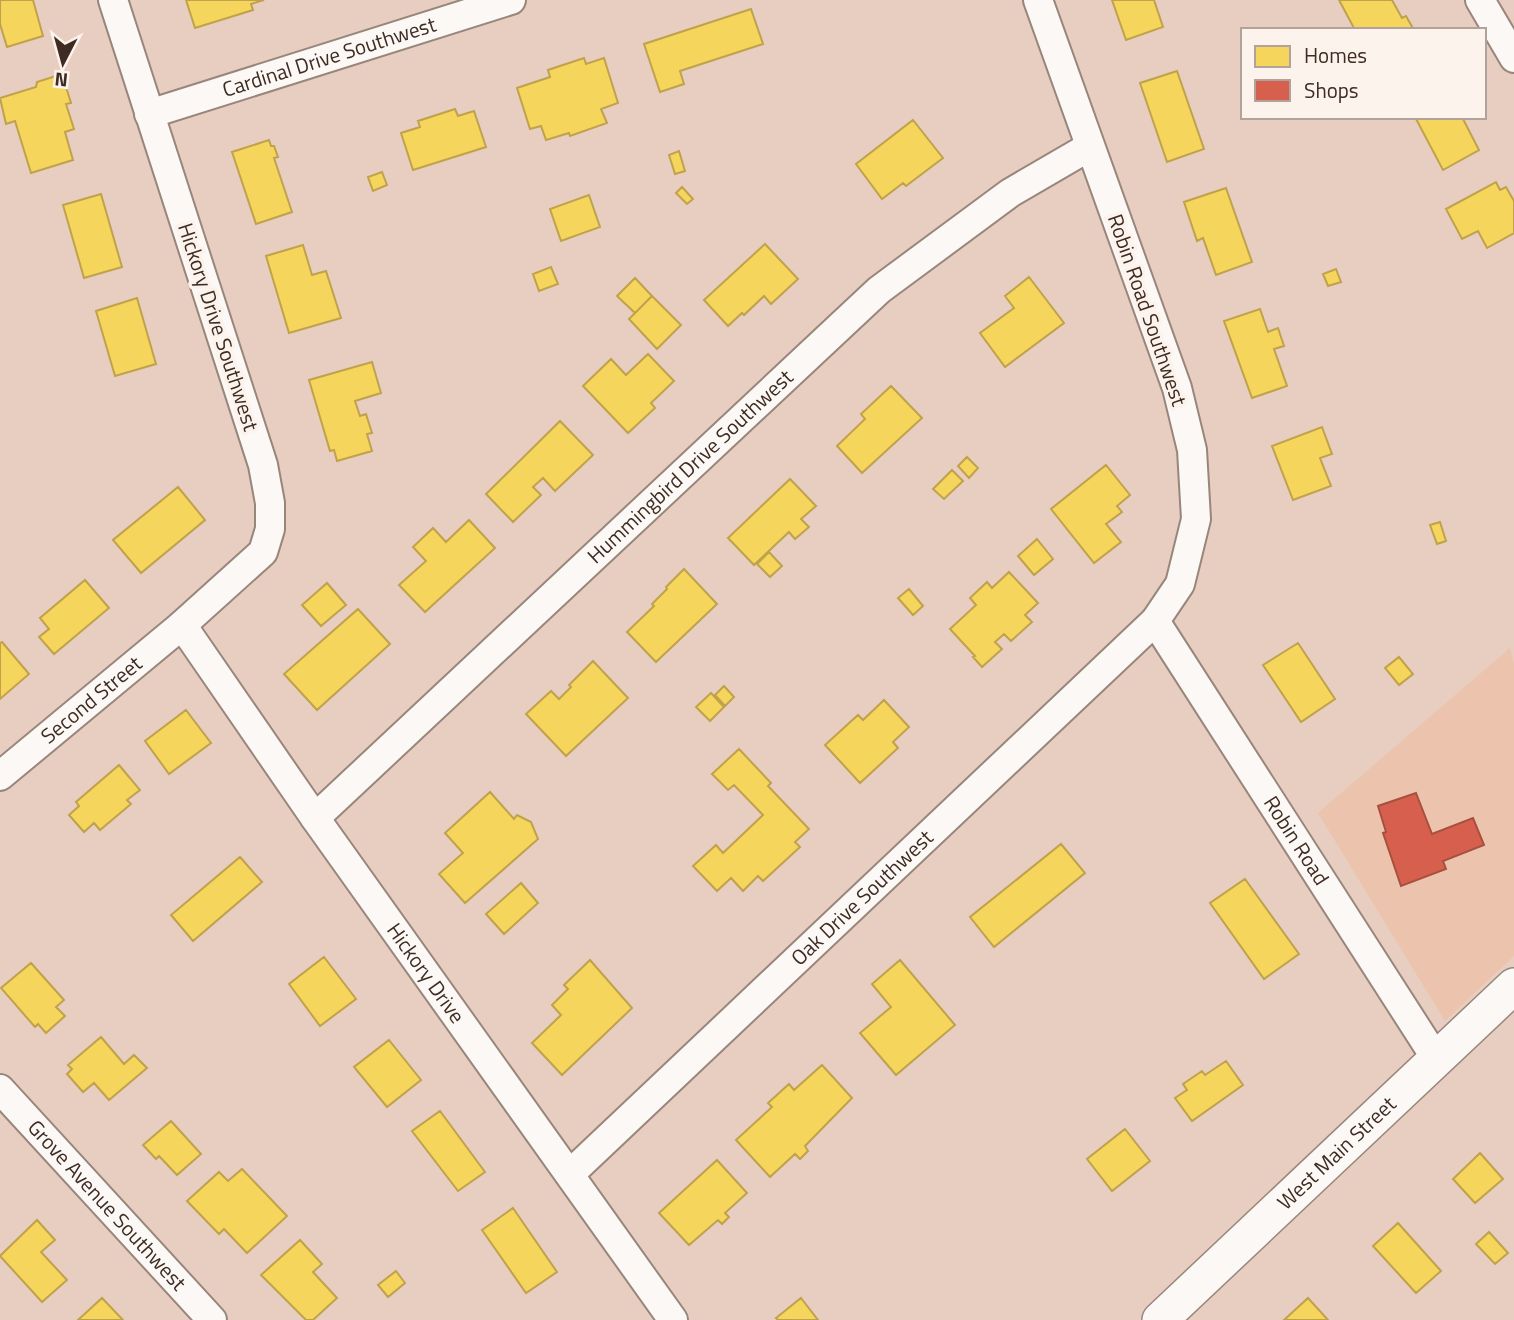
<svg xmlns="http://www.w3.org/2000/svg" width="1514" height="1320" font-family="'Titillium Web',sans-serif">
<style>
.built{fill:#ecc4ad}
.homes{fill:#f6d55c;stroke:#bfa24b;stroke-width:2}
.shops{fill:#d6604d;stroke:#a85040;stroke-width:2}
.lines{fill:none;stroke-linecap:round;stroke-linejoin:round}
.minor-casing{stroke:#99867b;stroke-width:32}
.major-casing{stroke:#99867b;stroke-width:38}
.minor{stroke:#fbf8f6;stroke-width:28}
.major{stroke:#fbf8f6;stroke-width:35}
.labels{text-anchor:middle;stroke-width:7;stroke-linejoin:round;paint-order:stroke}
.street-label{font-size:21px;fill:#3e2c22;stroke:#fdf3ed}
</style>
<rect width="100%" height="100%" fill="#e7cec0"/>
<path class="built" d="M1510,648L1514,664V956L1445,1021L1318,813Z"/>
<path class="homes" d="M0,0H33L43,36L7,47L0,24Z
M186,0H264L251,4L253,10L195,28Z
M1112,0H1154L1163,27L1126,40Z
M1339,0H1392L1402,18L1406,16L1414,30H1355Z
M751,9L763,44L680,71L684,84L660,92L644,44Z
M584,58L586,64L604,58L618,103L601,109L607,123L570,136L569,133L546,140L541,126L530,129L517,88L550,77L548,70Z
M1177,71L1204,149L1167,162L1140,83Z
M62,74L71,103L66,104L74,129L65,132L73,160L31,173L15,121L6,124L0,98L36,87L37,82Z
M455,109L458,116L474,111L486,147L413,170L401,133L420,127L418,121Z
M1415,117H1462L1479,150L1443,170Z
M913,120L943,158L906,186L903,183L882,199L856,164Z
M269,140L271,146H274L278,157L274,158L292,212L256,224L232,152Z
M679,151L685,171L675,174L669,155Z
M382,172L387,185L373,191L368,177Z
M1496,182L1500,190L1506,187L1514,201V233L1487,248L1478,231L1462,239L1446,209Z
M682,187L693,199L687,204L676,193Z
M1226,188L1252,262L1216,275L1203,238L1197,241L1184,202Z
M101,194L122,267L84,278L63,205Z
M589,195L600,227L561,241L550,209Z
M765,244L798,279L771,304L764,296L744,315L742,313L728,326L704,300Z
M303,245L312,275L326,271L341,318L289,333L266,256Z
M551,267L558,284L539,291L533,274Z
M1336,269L1341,282L1328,286L1323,274Z
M1029,277L1064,323L1005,367L980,333L1014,308L1005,296Z
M635,278L652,296L635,313L617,296Z
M652,296L681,325L657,349L629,319Z
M137,298L156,364L115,376L96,311Z
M1260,309L1268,332L1278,328L1284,346L1274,349L1287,386L1252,398L1224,321Z
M648,354L674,381L651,403L655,408L628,433L583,386L611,359L626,375Z
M372,362L381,393L355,401L360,416L366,414L372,433L367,434L372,451L337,461L334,450L330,451L309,380Z
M891,386L922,418L862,473L837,446L865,419L861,414Z
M560,421L593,455L555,491L543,478L533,487L541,495L513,522L486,494Z
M1322,427L1332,454L1320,458L1331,486L1293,500L1272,446Z
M967,457L978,468L969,478L958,466Z
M1106,465L1130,495L1117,506L1122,512L1106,524L1121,542L1094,563L1051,509Z
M952,470L963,481L944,499L933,489Z
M790,479L816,506L801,519L809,527L795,539L789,532L754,565L728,538Z
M178,487L205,520L141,573L113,540Z
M469,520L495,548L425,612L399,585L426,561L413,547L433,528L446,542Z
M1440,522L1446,541L1437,544L1430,525Z
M1037,539L1053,559L1034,575L1018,556Z
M769,552L782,566L770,577L757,564Z
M684,569L717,604L656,662L627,632L654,606L652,604L667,589L666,587Z
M1009,572L1038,603L1025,615L1032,622L1011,641L1004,634L995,642L1002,649L982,667L973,657L975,656L950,629L976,605L970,598L987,582L992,588Z
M85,580L109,608L54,654L39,637L49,629L40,618Z
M327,583L346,605L321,626L302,605Z
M909,589L923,606L913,615L898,598Z
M358,609L390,644L317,710L284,674Z
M2,642L29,674L0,699V643Z
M1298,643L1335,699L1301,722L1263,665Z
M1399,657L1413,674L1399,685L1385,668Z
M593,661L628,698L566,756L526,714L551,691L559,699L571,687L569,685Z
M724,686L734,697L725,706L715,695Z
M711,693L724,707L710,721L696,707Z
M884,700L909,727L893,742L898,748L860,783L825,745L858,715L863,720Z
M186,710L211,743L169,774L145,741Z
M739,749L771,783L768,786L809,829L795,842L800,847L763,881L758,876L743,891L731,878L717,891L693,866L716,845L723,853L763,815L734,785L728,790L712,774Z
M119,765L140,790L127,800L131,804L100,830L94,823L84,832L69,815L79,806L76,802Z
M490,792L514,819L517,815L531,822L538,839L465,903L439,874L463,853L445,833Z
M1061,844L1085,873L994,947L970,917Z
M240,857L262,882L193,941L171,915Z
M1245,879L1299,954L1264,979L1210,903Z
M521,883L538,903L504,934L486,914Z
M324,957L356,999L320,1026L289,984Z
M590,960L632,1008L562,1075L532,1043L561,1015L552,1005L568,989L564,985Z
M900,960L955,1025L896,1075L860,1033L891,1007L872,984Z
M31,963L64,1000L56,1007L65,1016L46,1033L38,1024L35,1027L1,988Z
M101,1037L124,1064L134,1055L147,1068L109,1100L94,1083L83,1092L67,1074L72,1069L68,1065Z
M389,1040L421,1080L387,1107L354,1067Z
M1226,1061L1243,1085L1192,1121L1175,1098L1187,1090L1183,1084L1202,1071L1205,1075Z
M822,1065L852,1098L805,1146L808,1151L800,1159L795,1154L770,1177L736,1140L772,1107L768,1103L789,1084L794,1090Z
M440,1111L485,1172L458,1191L412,1131Z
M171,1121L201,1154L177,1175L159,1156L156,1159L143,1145Z
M1125,1129L1150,1161L1112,1191L1087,1159Z
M1480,1153L1503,1179L1475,1203L1453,1179Z
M717,1160L747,1193L725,1213L729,1217L722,1224L718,1220L689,1245L659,1213Z
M242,1169L287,1216L247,1253L224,1229L219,1234L187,1201L219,1172L228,1181Z
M513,1208L557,1272L526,1293L482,1230Z
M37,1220L55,1240L41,1252L67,1280L42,1302L0,1256Z
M1398,1223L1441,1271L1416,1293L1373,1246Z
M1489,1232L1508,1253L1495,1264L1476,1244Z
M300,1240L322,1264L313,1272L337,1298L313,1320H306L261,1275Z
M396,1271L405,1283L388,1297L378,1285Z
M102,1298L123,1320H78Z
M801,1298L818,1320H778L776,1318Z
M1308,1298L1328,1320H1284Z"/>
<path class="shops" d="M1416,793L1432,834L1473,818L1484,845L1443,861L1446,869L1401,886L1383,833L1386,832L1378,806Z"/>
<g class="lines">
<g class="minor-casing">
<g id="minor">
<path d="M1480,0L1514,58"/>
<path id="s1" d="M149,114L511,0"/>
<path id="s2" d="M1155,621L1437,1060"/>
<path id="s3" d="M182,625L315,818L673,1320"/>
<path id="s4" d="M0,776L182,625L263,552L270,529V503L263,465L113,0"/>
<path id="s5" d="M315,818L879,290L1010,193L1089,147"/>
<path id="s6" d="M0,1089L212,1320"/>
<path id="s7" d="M570,1174L1155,621L1180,584L1196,519L1192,450L1177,388L1038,0"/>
</g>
</g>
<g class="major-casing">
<g id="major">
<path id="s8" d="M1160,1320L1514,986"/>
</g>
</g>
<use href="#minor" class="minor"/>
<use href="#major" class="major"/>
</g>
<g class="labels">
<g class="street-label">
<text dy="7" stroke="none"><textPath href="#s1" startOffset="189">Cardinal Drive Southwest</textPath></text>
<text transform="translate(1147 310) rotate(71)" y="7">Robin Road Southwest</text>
<text transform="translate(218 327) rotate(72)" y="7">Hickory Drive Southwest</text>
<text dy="7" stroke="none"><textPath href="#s5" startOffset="514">Hummingbird Drive Southwest</textPath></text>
<text dy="7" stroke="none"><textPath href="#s4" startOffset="119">Second Street</textPath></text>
<text dy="7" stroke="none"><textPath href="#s2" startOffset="261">Robin Road</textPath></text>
<text dy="7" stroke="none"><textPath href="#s7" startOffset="402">Oak Drive Southwest</textPath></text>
<text dy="7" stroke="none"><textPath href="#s3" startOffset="425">Hickory Drive</textPath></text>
<text dy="7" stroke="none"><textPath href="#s8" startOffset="243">West Main Street</textPath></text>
<text dy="7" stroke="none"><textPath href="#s6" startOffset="158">Grove Avenue Southwest</textPath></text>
</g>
</g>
<rect x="1241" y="28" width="245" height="91" fill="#fdf3ed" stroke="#b1a39c" stroke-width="2"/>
<rect x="1255" y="46" width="35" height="21" fill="#f6d55c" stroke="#b1a39c" stroke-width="2"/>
<text x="1304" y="63" font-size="21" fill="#3e2c22">Homes</text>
<rect x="1255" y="80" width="35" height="21" fill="#d6604d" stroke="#b1a39c" stroke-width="2"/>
<text x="1304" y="98" font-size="21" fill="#3e2c22">Shops</text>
<g transform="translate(63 63) rotate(186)" stroke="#fdf3ed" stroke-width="5" paint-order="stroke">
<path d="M0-5L12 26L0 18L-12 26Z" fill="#3e2c22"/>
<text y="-10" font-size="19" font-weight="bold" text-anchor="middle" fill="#3e2c22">N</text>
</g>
</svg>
